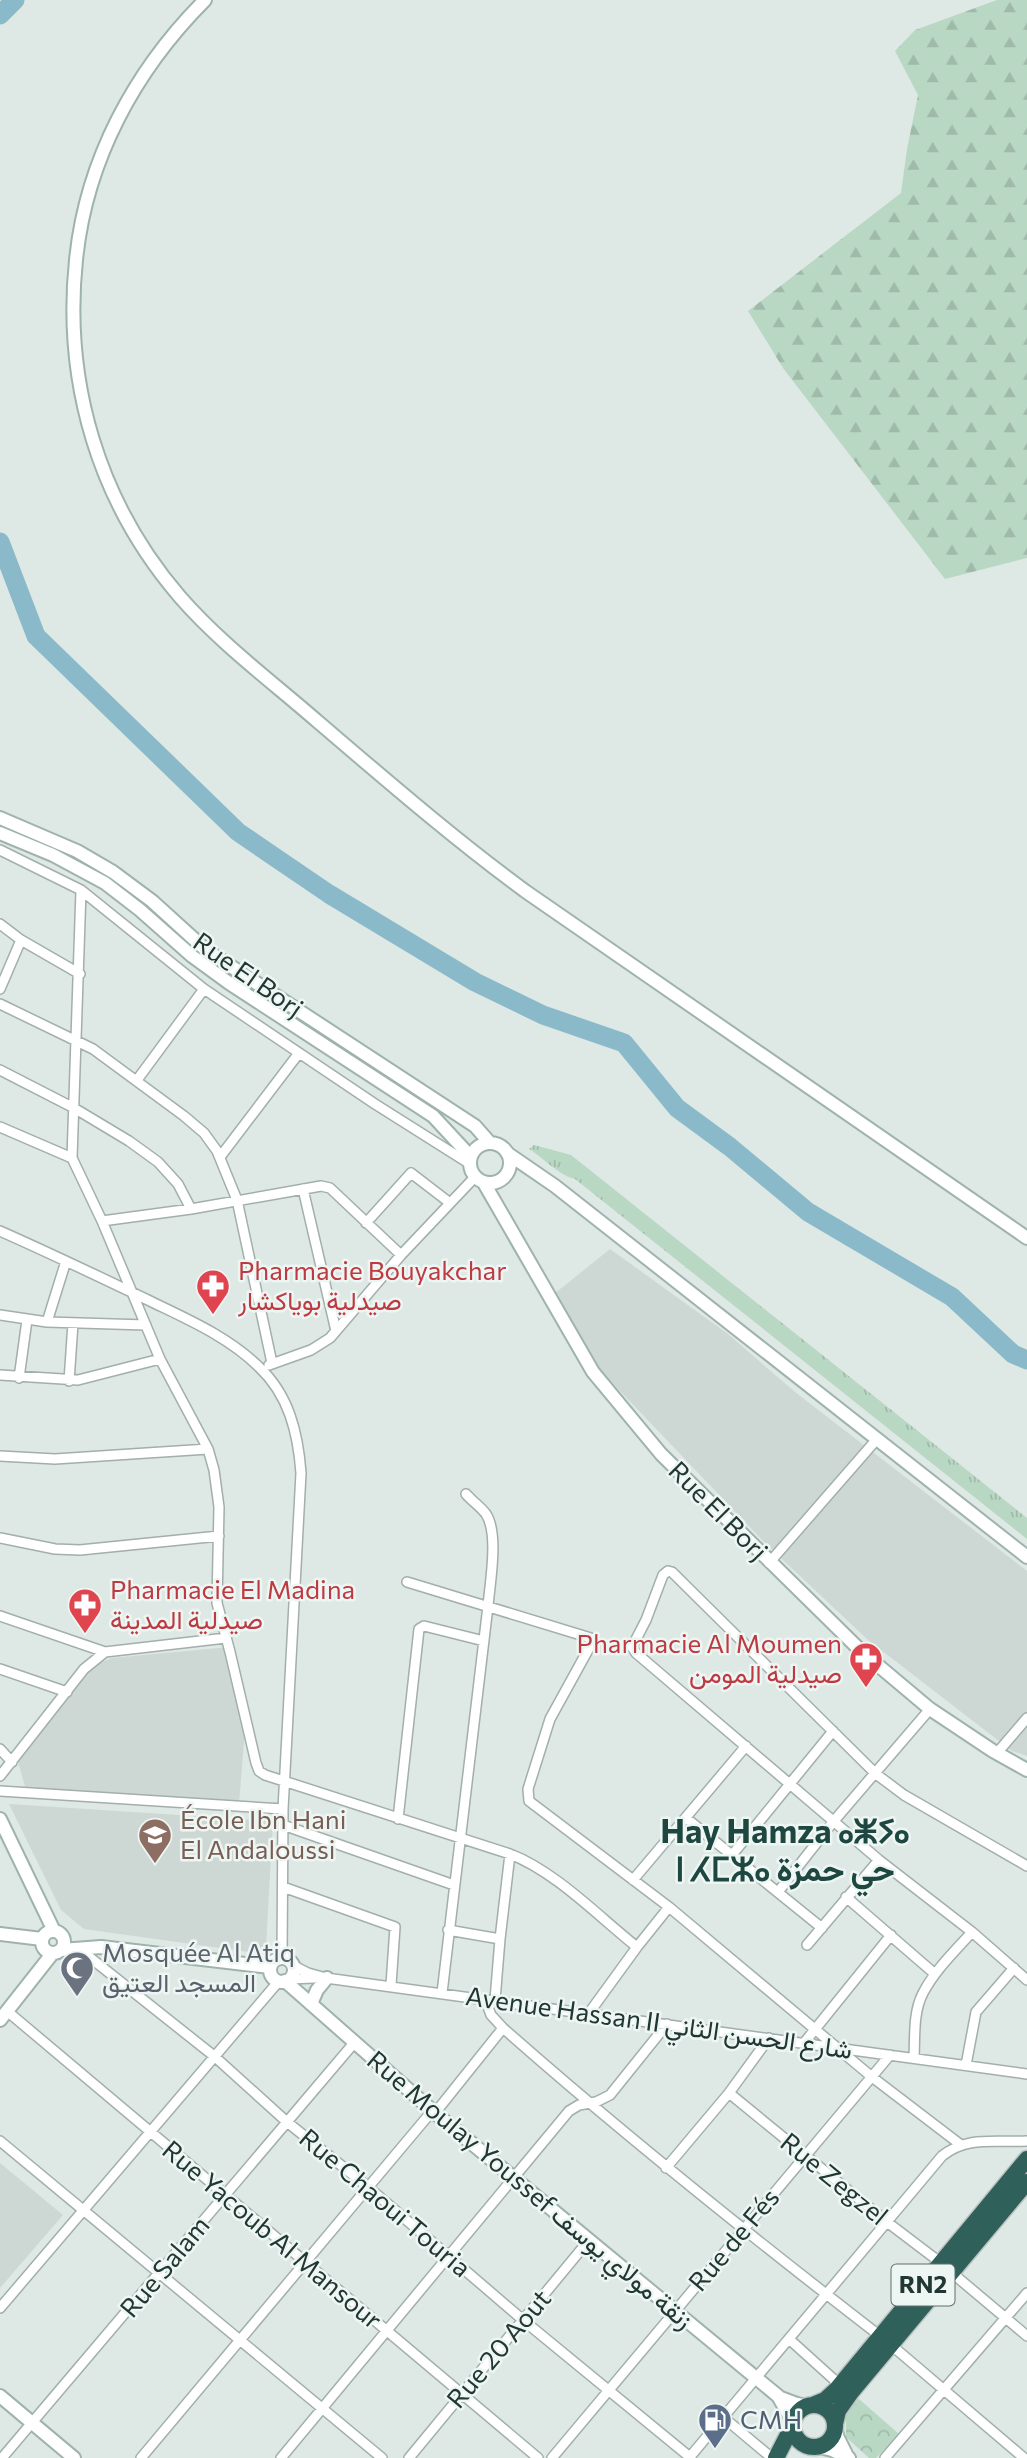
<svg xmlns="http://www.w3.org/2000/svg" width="1027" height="2458" font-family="Commissioner,Vazirmatn,'Noto Sans Tifinagh',sans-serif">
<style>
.built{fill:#cdd8d4}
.grass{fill:url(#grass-tufts)}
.forest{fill:url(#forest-firs)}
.park{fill:url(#park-crowns)}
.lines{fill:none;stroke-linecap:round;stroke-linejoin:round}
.river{stroke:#8abaca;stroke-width:19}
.street-casing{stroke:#a2afac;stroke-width:12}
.secondary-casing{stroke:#9fb3ad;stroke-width:16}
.highway-casing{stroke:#bcc3c2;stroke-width:19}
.street{stroke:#fff;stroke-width:9}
.secondary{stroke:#fff;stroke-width:12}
.highway{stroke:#30605a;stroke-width:16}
.labels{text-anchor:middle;stroke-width:5;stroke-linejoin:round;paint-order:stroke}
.shield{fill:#eef6f3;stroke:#5e706d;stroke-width:2}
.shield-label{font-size:24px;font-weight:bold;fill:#213733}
.street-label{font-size:26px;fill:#213733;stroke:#eef6f3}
.health-label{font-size:26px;fill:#be3a42;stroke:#eef6f3;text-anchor:start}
.education-label{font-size:26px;fill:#785e54;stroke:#eef6f3;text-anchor:start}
.worship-label{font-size:26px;fill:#5b616d;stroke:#eef6f3;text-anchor:start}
.service-label{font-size:26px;fill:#4e5e75;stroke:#eef6f3;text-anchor:start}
.district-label{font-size:33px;font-weight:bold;fill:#1f4741;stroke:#eef6f3}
</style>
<defs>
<pattern id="grass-tufts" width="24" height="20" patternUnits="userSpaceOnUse" patternTransform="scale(1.75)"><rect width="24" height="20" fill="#b9d8c4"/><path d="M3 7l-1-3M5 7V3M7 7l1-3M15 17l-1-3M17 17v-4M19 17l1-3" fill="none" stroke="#9fbaa9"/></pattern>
<pattern id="forest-firs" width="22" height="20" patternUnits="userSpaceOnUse" patternTransform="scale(1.75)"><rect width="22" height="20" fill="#b9d8c4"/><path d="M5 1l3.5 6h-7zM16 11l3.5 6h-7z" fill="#9fbaa9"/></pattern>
<pattern id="park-crowns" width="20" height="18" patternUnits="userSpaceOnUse" patternTransform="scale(1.75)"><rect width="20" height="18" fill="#b9d8c4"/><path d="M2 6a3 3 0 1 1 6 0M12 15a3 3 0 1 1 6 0" fill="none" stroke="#9fbaa9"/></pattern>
</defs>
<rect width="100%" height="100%" fill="#dee8e5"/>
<path class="built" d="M610,1249L728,1334L795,1392L1027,1571V1756L1012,1751L868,1640L766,1544L598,1368L554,1294Z
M229,1647L246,1716L239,1804L27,1793L18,1762L92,1666L112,1658Z
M9,1804L273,1821L266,1946L256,1953L84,1929L61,1910Z
M0,2163L63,2215L0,2288Z"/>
<path class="grass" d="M534,1145L571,1155L1027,1518V1539L575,1179C558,1175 544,1158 529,1149Z"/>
<path class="forest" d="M997,0H1027V558L945,579L783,368L748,311L901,193L907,149L918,95L895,51L915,30Z"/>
<path class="park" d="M859,2399L899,2434L876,2458H869L846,2437V2412Z"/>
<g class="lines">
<path class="river" d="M0,15L15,0
M0,542L36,636L238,832L329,894L475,982L543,1015L624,1043L677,1108L730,1147L808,1212L952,1297L1013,1354L1027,1360"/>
<g class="street-casing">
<path id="street" d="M0,850L81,890L204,989L375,1104L470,1164
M81,890L72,1158L102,1221L160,1359L208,1449L214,1470L219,1507L217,1603L230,1652L256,1763L259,1771L265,1775L510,1854C555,1871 599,1917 637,1947L589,2013
M0,924L21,940L80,974
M0,989L21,940
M0,1004L93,1049L184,1116L204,1133L217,1151L237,1200L272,1363
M0,1070L74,1108L129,1141L158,1162L178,1184L191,1209
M137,1080L204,989
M0,1127L72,1158
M220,1157L299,1053
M303,1189L336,1331
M102,1221L191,1209L321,1186L330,1188L401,1255
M366,1223L411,1173L450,1203
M0,1231C50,1253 100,1277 150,1301C187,1319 229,1337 259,1367C289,1395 298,1433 301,1473L283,1809L282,1958
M0,1315L47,1322L146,1325
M47,1322L66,1261
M269,1365L311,1350L330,1338L401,1255L475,1177
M0,1375L78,1380L160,1359
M19,1378L27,1320
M69,1381L73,1323
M0,1456L55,1459L208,1449
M0,1538L55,1549L80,1550L219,1536
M769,1563L877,1439
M407,1582L594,1639L550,1719L528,1789L529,1801L669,1907L872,2077L961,2145
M0,1616L105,1652L226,1638
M0,1669L67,1692
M0,1749L12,1762
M997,1753L1027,1718
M0,1776L84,1669L105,1652
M0,1791L283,1809
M686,1818L822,1928
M398,1819L419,1629L424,1626L484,1641
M283,1825L454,1885
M732,1855L833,1731
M1027,1866L904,1795L876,1774L672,1572L668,1571L663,1575L646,1620L632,1647L636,1653L879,1860L972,1932L1027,1980
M633,1880L746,1746
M283,1887L395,1927L391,1985
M778,1892L833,1822L930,1709
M846,1897L935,1974
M448,1930L500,1939L495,2000L488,2007L491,2015L503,2028C625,2136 752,2237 880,2336
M500,1939L510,1854
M807,1945L879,1860
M637,1947L669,1907
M78,1948L214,2056L287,2122L368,2187L523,2320L691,2458
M292,1965L308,1973L326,1978L1027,2074
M290,1979L314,1978
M442,1993L488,1606C490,1582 499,1534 486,1514C481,1507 472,1501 466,1494
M7,2011L538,2458
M804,2043L891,1935
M914,2058C915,2037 913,2012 923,1993C935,1970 955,1951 972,1932
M966,2065L976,2012L1014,1968
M729,2093L887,2222L941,2263
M435,2113L503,2028
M0,2141L382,2458
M666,2168L729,2093L769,2038
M951,2272L1027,2336
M0,2308L279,1981
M789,2339L840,2385
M890,2344L1024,2458
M723,2417L772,2458
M2,2458L354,2043
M141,2458L433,2110
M281,2458L569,2111L579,2105L596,2102L610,2095L667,2024
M409,2458L589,2240
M552,2458L890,2055
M689,2458L942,2156C968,2135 997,2143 1027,2141
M885,2458L1027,2293"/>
</g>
<g class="secondary-casing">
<path id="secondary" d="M205,0C135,70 86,160 76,260C63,383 99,503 180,597C220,643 271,681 317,721C385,779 453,838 525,891L1027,1238
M0,818L77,851L113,872L152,901L206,950L475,1126L490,1143
M0,833L53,855L105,883L140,910L192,956L229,983L433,1116L471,1157
M470 1163a20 20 0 1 1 40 0a20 20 0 1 1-40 0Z
M507,1153L555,1186L1027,1557
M484,1183L593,1372L661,1454L861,1651L930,1709L993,1751L1027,1770
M0,1819L54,1931
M42 1942a11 11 0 1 1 22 0a11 11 0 1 1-22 0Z
M0,1934L42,1939
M61,1950L101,1947L270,1967
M270 1970a12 12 0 1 1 24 0a12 12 0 1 1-24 0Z
M285,1981L435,2113L778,2396L793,2422
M311,2004L317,1990L327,1978
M0,2020L52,1954
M0,2396L74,2458
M781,2398L797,2404L807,2406
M835,2428L838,2438L847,2456
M816,2446L832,2450L849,2458"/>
</g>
<g class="highway-casing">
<path id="highway" d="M813,2405L825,2400L836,2390L1027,2159
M793 2426a21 21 0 1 1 42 0a21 21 0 1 1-42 0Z
M835,2424L838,2411L852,2391L1027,2182
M776,2458L793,2425"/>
</g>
<use href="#street" class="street"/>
<use href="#secondary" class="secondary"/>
<use href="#highway" class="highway"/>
</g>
<defs>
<g id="pharmacy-pin" transform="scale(1.75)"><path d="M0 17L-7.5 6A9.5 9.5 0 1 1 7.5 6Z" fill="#e0444e" stroke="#eef6f3"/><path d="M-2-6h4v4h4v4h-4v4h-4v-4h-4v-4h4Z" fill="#fff"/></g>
<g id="school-pin" transform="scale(1.75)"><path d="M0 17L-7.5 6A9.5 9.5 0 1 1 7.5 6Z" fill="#8d6e63" stroke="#eef6f3"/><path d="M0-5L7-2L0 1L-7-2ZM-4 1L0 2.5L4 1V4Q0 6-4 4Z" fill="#fff"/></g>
<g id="mosque-pin" transform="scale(1.75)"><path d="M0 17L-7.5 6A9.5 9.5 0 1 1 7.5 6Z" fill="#6b7280" stroke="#eef6f3"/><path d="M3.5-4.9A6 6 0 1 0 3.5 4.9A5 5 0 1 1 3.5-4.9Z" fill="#fff"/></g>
<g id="fuel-pin" transform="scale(1.75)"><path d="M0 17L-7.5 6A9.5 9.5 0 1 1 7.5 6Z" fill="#5c6f8a" stroke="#eef6f3"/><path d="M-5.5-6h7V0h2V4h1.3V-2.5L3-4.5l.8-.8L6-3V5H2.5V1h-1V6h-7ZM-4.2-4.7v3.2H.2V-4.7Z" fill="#fff"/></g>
</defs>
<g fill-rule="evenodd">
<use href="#pharmacy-pin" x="213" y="1286"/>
<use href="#pharmacy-pin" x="85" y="1605"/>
<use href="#pharmacy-pin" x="866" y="1659"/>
<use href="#school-pin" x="155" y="1835"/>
<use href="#mosque-pin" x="77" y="1968"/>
<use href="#fuel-pin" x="715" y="2420"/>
</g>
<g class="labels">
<rect class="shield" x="891.5" y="2264.5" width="63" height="41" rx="5"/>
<g class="shield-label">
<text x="923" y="2293">RN2</text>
</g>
<g class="street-label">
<text transform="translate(248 975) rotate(35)" y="9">Rue El Borj</text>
<text transform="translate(718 1511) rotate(45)" y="9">Rue El Borj</text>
<text transform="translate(659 2023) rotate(8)" y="9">Avenue Hassan II شارع الحسن الثاني</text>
<text transform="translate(834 2179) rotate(39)" y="9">Rue Zegzel</text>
<text transform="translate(530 2190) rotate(40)" y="9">Rue Moulay Youssef زنقة مولاي يوسف</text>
<text transform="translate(385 2203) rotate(40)" y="9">Rue Chaoui Touria</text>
<text transform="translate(272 2235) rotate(40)" y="9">Rue Yacoub Al Mansour</text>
<text transform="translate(734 2240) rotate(-50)" y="9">Rue de Fés</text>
<text transform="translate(165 2267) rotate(-50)" y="9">Rue Salam</text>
<text transform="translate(499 2349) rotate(-50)" y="9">Rue 20 Aout</text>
</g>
<g class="health-label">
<text x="238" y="1280">Pharmacie Bouyakchar<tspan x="238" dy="30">صيدلية بوياكشار</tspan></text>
<text x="110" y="1599">Pharmacie El Madina<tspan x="110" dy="30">صيدلية المدينة</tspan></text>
<text x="842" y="1653" text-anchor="end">Pharmacie Al Moumen<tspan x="842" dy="30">صيدلية المومن</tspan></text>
</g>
<g class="education-label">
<text x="180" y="1829">École Ibn Hani<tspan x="180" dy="30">El Andaloussi</tspan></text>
</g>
<g class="worship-label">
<text x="102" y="1962">Mosquée Al Atiq<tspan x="102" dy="30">المسجد العتيق</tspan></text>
</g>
<g class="service-label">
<text x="740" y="2429">CMH</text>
</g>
<g class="district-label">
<text x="785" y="1843">Hay Hamza ⴰⵥⵢⴰ<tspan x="785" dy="38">ⵏ ⵃⵎⵣⴰ حي حمزة</tspan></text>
</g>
</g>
</svg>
